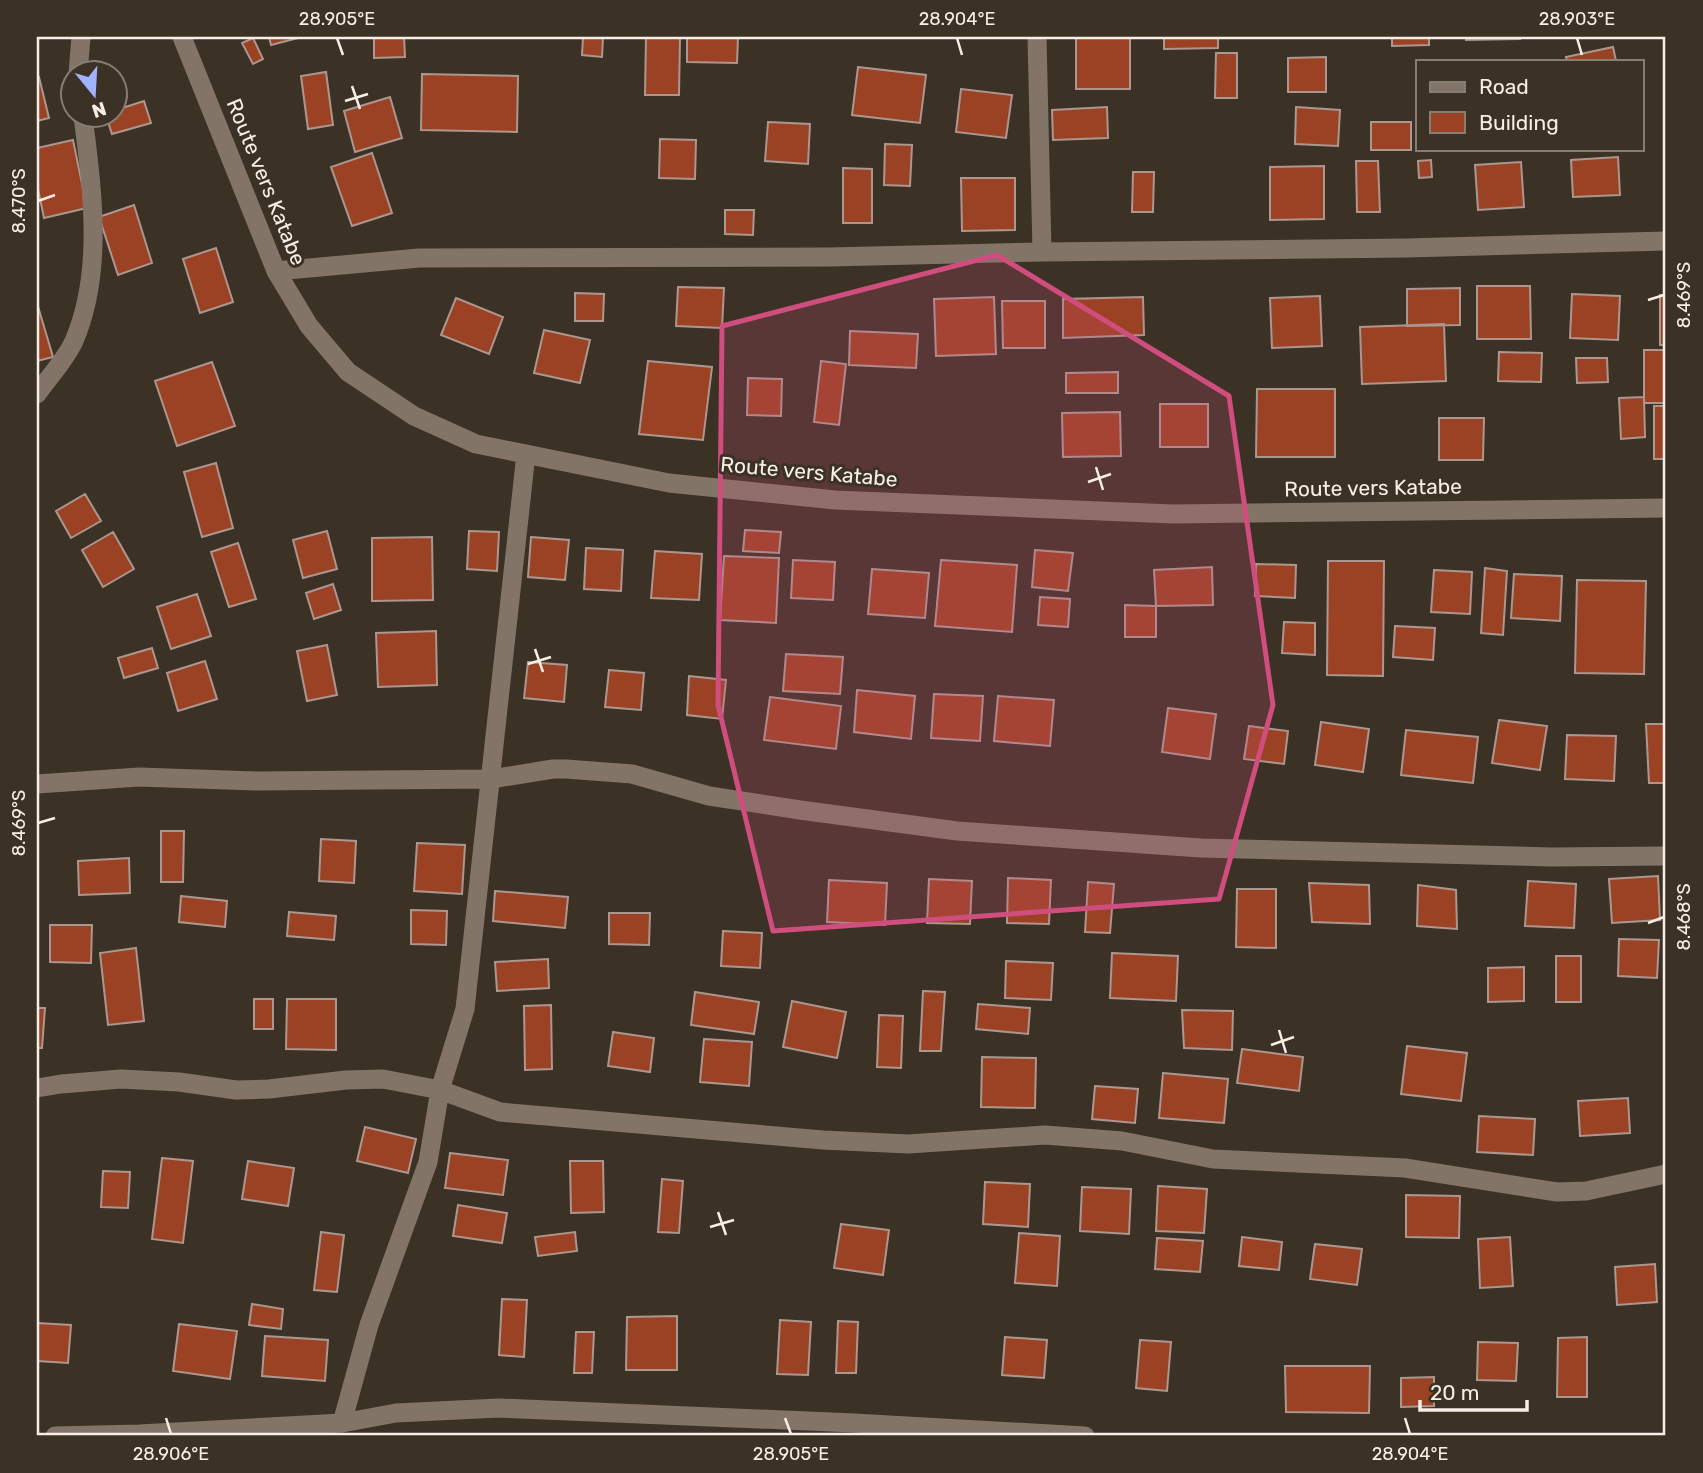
<svg xmlns="http://www.w3.org/2000/svg" width="1703" height="1473" font-family="Rubik,sans-serif">
<style>
.building{fill:#9b4124;stroke:#ab9790;stroke-width:2}
.lines{fill:none;stroke-linecap:round;stroke-linejoin:round}
.minor{stroke:#827568;stroke-width:19}
.tertiary{stroke:#827568;stroke-width:19}
.marked{fill:#cf4e7e;fill-opacity:0.2;stroke:#cf4e7e;stroke-width:5;stroke-linejoin:round}
.ticks{fill:none;stroke:#f6efe7;stroke-width:2.5}
.labels{text-anchor:middle;stroke-width:6;stroke-linejoin:round;paint-order:stroke}
.street-label{font-size:21px;fill:#f6efe7;stroke:#3c3125}
.neatline{fill:none;stroke:#f6efe7;stroke-width:2.5}
.ticks-label{font-size:18px;text-anchor:middle;fill:#f6efe7}
</style>
<rect width="100%" height="100%" fill="#3c3125"/>
<path class="building" d="M269,37H302L271,45Z
M374,37H404L405,57L374,58Z
M583,37H603L602,57L582,55Z
M646,37H680L679,95H645Z
M687,37H738L737,63L687,62Z
M1076,37H1130V89H1076Z
M1164,37H1218V48L1164,49Z
M1392,37H1429V45L1392,46Z
M1466,37H1520V39L1466,40Z
M253,38L263,59L253,64L242,43Z
M1613,47L1616,61H1567L1566,57Z
M1216,53H1237V98H1215Z
M1326,57V92H1288V58Z
M858,67L926,75L920,123L852,115Z
M326,72L333,125L308,129L301,76Z
M422,74L518,76L517,132L421,130Z
M39,77L49,118L37,121V78Z
M961,89L1012,95L1006,138L956,132Z
M390,97L402,138L355,152L344,111Z
M144,101L151,123L112,134L106,116H116V110Z
M1107,107L1108,138L1053,140L1052,110Z
M1296,107L1340,110L1338,146L1295,144Z
M768,122L810,124L808,164L765,161Z
M1371,122H1411V150H1371Z
M660,139L696,140L695,179L659,178Z
M73,140L87,208L44,218L37,184V148Z
M885,144L912,145L910,186L884,185Z
M372,153L392,213L352,226L331,167Z
M1618,157L1620,195L1573,197L1571,160Z
M1431,160L1432,177L1419,178L1418,161Z
M1356,161H1378L1380,212H1357Z
M1521,162L1524,207L1478,210L1475,165Z
M1324,166V219L1270,220V167Z
M843,168L872,169V223H843Z
M1133,172H1154L1153,212H1132Z
M961,178H1015V230L962,231Z
M134,205L152,263L118,275L99,217Z
M725,210H754L753,235L725,234Z
M216,248L233,302L200,313L183,259Z
M1477,286H1530L1531,339H1477Z
M678,287L724,288L722,328L676,326Z
M1460,288V325L1407,326V289Z
M575,293L604,294L603,321H575Z
M1572,294L1620,296L1618,340L1570,338Z
M1660,295H1666V345H1660Z
M1320,296L1322,346L1272,348L1270,298Z
M994,297L996,354L936,356L934,299Z
M1143,297L1144,335L1063,338V299Z
M456,298L503,317L489,354L441,335Z
M1002,301H1045V348H1003Z
M37,303L53,357L37,361Z
M1444,324L1446,381L1362,384L1360,327Z
M544,330L590,340L580,383L534,373Z
M850,331L918,334L916,368L849,365Z
M1644,350H1666V403H1644Z
M1499,352L1542,353L1541,382L1498,381Z
M1576,358H1607L1608,382L1577,383Z
M648,361L712,367L703,440L639,434Z
M821,361L846,364L839,425L814,422Z
M212,362L235,426L177,446L155,381Z
M1118,372V393H1066V373Z
M748,378L782,379L781,416L747,415Z
M1257,389H1335V457H1256Z
M1644,397L1645,437L1621,439L1619,398Z
M1160,404H1208V447H1160Z
M1654,406H1666V459H1654Z
M1120,412L1121,456L1063,457L1062,413Z
M1439,418H1484L1483,460H1439Z
M216,463L233,528L202,537L184,472Z
M85,494L101,521L71,538L56,511Z
M745,530L781,532L779,553L743,551Z
M327,531L337,569L303,578L293,540Z
M469,531L499,532L497,571L467,569Z
M113,532L134,569L103,587L82,550Z
M432,537L433,600L372,601V538Z
M531,537L569,540L565,580L528,577Z
M238,543L256,599L229,607L211,552Z
M586,548L623,550L621,591L584,589Z
M1035,550L1073,553L1068,591L1032,587Z
M655,551L702,554L699,600L651,598Z
M724,556L779,558L776,623L720,620Z
M793,560L835,562L833,600L791,598Z
M941,560L1017,565L1012,632L935,626Z
M1328,561H1384L1383,676L1327,675Z
M1256,564L1296,565L1295,598L1255,596Z
M1212,567L1213,605L1156,606L1154,570Z
M1485,568L1507,571L1503,635L1481,633Z
M872,569L929,573L925,618L868,614Z
M1434,570L1472,572L1470,614L1431,612Z
M1514,574L1562,576L1560,621L1511,618Z
M1577,580L1646,581L1644,674L1575,673Z
M333,584L341,610L314,619L306,593Z
M197,594L211,636L171,649L157,607Z
M1040,597L1070,599L1068,627L1038,625Z
M1125,605L1156,606V637H1125Z
M1284,622L1315,623V655L1282,653Z
M1395,626L1435,628L1433,660L1393,657Z
M436,631L437,685L378,687L376,633Z
M327,645L337,695L307,701L297,651Z
M152,648L158,668L124,678L118,658Z
M786,654L843,657L840,694L783,691Z
M205,661L217,699L178,711L167,673Z
M528,662L567,665L564,702L524,698Z
M609,670L644,673L641,710L605,707Z
M689,676L726,680L722,719L687,715Z
M857,690L915,696L911,739L854,732Z
M934,694L983,696L980,741L931,738Z
M998,696L1054,700L1050,746L994,741Z
M770,697L841,706L836,749L764,740Z
M1168,708L1216,714L1210,759L1162,752Z
M1499,720L1547,726L1540,770L1492,763Z
M1321,722L1369,729L1363,772L1315,765Z
M1646,724H1666V783H1649Z
M1249,726L1288,731L1284,764L1244,759Z
M1406,730L1478,737L1473,783L1401,775Z
M1567,735L1616,736L1614,781L1565,779Z
M161,831H184L183,882H161Z
M321,839L356,841L354,883L319,881Z
M417,843L465,845L462,894L414,891Z
M129,858L130,893L79,895L78,861Z
M1658,876L1660,920L1612,923L1609,879Z
M1008,878L1051,880L1049,924L1007,923Z
M929,879L972,881L970,924L927,923Z
M829,880L887,883L885,925L827,922Z
M1528,881L1576,884L1574,928L1525,926Z
M1088,882L1114,884L1110,933L1085,932Z
M1309,883L1369,885L1370,924L1312,922Z
M1418,885L1456,890L1457,929L1417,926Z
M1237,889H1276V948L1236,947Z
M495,891L568,897L565,928L493,921Z
M181,896L227,901L225,927L179,922Z
M411,910L447,911L446,945L411,944Z
M289,912L336,916L334,940L287,936Z
M609,913H650L649,945L609,944Z
M50,925H92L91,963L50,962Z
M723,931L762,933L760,968L721,966Z
M1619,939L1659,940L1657,978L1618,976Z
M136,948L144,1021L108,1025L100,953Z
M1112,953L1178,956L1176,1001L1110,998Z
M1556,956H1581V1002H1556Z
M548,959L549,988L497,991L495,962Z
M1006,961L1053,963L1051,1000L1005,998Z
M1524,967V1001L1488,1002V968Z
M923,991L945,992L941,1051H920Z
M695,992L759,1002L754,1034L691,1025Z
M254,999H273V1029H254Z
M287,999H336V1050L286,1049Z
M792,1001L846,1012L837,1058L783,1047Z
M978,1004L1030,1008L1028,1034L976,1029Z
M551,1005L552,1069L525,1070L524,1006Z
M37,1008H45L42,1048H37Z
M1182,1010L1233,1011L1232,1050L1184,1048Z
M879,1015L903,1016L901,1068L877,1067Z
M613,1032L654,1038L650,1072L608,1066Z
M704,1039L752,1042L749,1086L700,1082Z
M1407,1046L1467,1053L1461,1101L1401,1094Z
M1242,1049L1303,1057L1299,1091L1237,1083Z
M982,1057L1036,1058L1035,1108L981,1107Z
M1163,1073L1228,1079L1224,1123L1159,1118Z
M1095,1086L1138,1089L1135,1123L1092,1119Z
M1628,1098L1630,1133L1580,1136L1578,1101Z
M1479,1116L1535,1119L1533,1155L1477,1152Z
M365,1127L416,1139L408,1173L357,1161Z
M450,1153L508,1160L503,1195L445,1188Z
M162,1158L193,1161L183,1243L152,1239Z
M248,1161L294,1168L288,1206L242,1199Z
M570,1161H603L604,1212L571,1213Z
M103,1171L130,1172L128,1208L101,1207Z
M662,1179L683,1181L679,1233L658,1232Z
M985,1182L1030,1184L1028,1227L983,1224Z
M1158,1186L1207,1189L1204,1233L1156,1231Z
M1082,1187L1131,1189L1129,1234L1080,1231Z
M1406,1195L1460,1196L1459,1238L1406,1237Z
M458,1205L507,1213L502,1243L453,1236Z
M841,1224L889,1230L883,1275L834,1268Z
M321,1232L344,1235L337,1292L314,1290Z
M575,1232L577,1251L538,1256L535,1237Z
M1019,1233L1060,1236L1057,1286L1015,1283Z
M1242,1237L1282,1242L1279,1270L1239,1266Z
M1510,1237L1513,1286L1480,1288L1478,1239Z
M1157,1238L1203,1241L1200,1272L1155,1269Z
M1315,1244L1362,1249L1357,1285L1310,1279Z
M1655,1264L1657,1302L1617,1305L1615,1267Z
M502,1299L527,1300L524,1357L499,1355Z
M252,1304L283,1309L281,1329L249,1325Z
M677,1316V1370H626L627,1317Z
M780,1320L811,1322L808,1375L777,1374Z
M838,1321L858,1322L856,1373H836Z
M37,1323L71,1325L68,1363L37,1361Z
M179,1324L237,1331L230,1379L173,1371Z
M576,1332H594L592,1373H574Z
M265,1336L328,1340L325,1381L262,1376Z
M1005,1337L1047,1340L1044,1378L1002,1375Z
M1587,1337V1397H1557L1558,1338Z
M1140,1340L1171,1342L1167,1391L1136,1388Z
M1478,1342L1518,1343L1516,1381L1477,1380Z
M1285,1366H1370L1369,1413L1286,1412Z
M1434,1377V1406L1401,1407V1378Z"/>
<g class="lines">
<path class="minor" d="M1037,37L1042,252
M78,74L81,37
M276,271L419,258L830,257L1042,252L1407,248L1666,241
M37,394C49,377 66,359 74,341C104,271 92,188 83,116
M37,784L139,777L256,781L491,779L553,769H566L632,774L709,796L800,810L957,831L1201,848L1551,857L1666,856
M37,1088L61,1084L121,1079L179,1082L236,1090L269,1089L346,1080L383,1079L440,1090L500,1112L823,1140L908,1144L1045,1135L1122,1141L1213,1159L1405,1168L1557,1192L1586,1191L1666,1174
M342,1423L369,1325L428,1162L440,1090L465,1009L526,454
M55,1436L139,1434L342,1423L396,1413L499,1408L854,1423L1085,1436"/>
<path class="tertiary" d="M182,37L276,271L309,326L348,372L414,416L476,444L669,483L835,500L1173,514L1666,508"/>
</g>
<path class="marked" d="M997,255L1229,396L1273,705L1219,899L773,931L718,705L722,326Z"/>
<path class="ticks" d="M337,38L343,55M957,38L962,55M1577,38L1582,55M352,86L360,109M345,101L368,94M38,201L55,195M1648,300L1664,295M1096,467L1103,490M1088,482L1111,474M535,649L543,672M528,664L551,657M38,823L55,818M1648,923L1664,917M1279,1030L1286,1053M1271,1045L1294,1037M718,1212L726,1235M710,1227L734,1220M166,1418L171,1434M785,1418L791,1434M1405,1418L1410,1434"/>
<g class="labels">
<g class="street-label">
<text transform="translate(266 182) rotate(68)" y="7">Route vers Katabe</text>
<text transform="translate(809 472) rotate(5)" y="7">Route vers Katabe</text>
<text transform="translate(1373 488) rotate(-1)" y="7">Route vers Katabe</text>
</g>
</g>
<rect width="1703" height="1473" fill="none" stroke="#3c3125" stroke-width="77"/>
<rect x="1416" y="60" width="228" height="91" fill="#3c3125" stroke="#867d73" stroke-width="2"/>
<rect x="1430" y="82" width="35" height="10" fill="#827568" stroke="#867d73" stroke-width="2"/>
<text x="1479" y="94" font-size="21" fill="#f6efe7">Road</text>
<rect x="1430" y="112" width="35" height="21" fill="#9b4124" stroke="#867d73" stroke-width="2"/>
<text x="1479" y="130" font-size="21" fill="#f6efe7">Building</text>
<g transform="translate(94 94) rotate(162)"><circle r="33" fill="#3c3125" stroke="#867d73" stroke-width="2"/>
<path d="M0-5L12 26L0 18L-12 26Z" fill="#a1b2fd"/>
<text y="-10" font-size="19" font-weight="bold" text-anchor="middle" fill="#f6efe7">N</text>
</g>
<path d="M1420 1400v10h107v-10" fill="none" stroke="#f6efe7" stroke-width="3.5"/>
<text x="1430" y="1400" font-size="21" fill="#f6efe7" stroke="#3c3125" stroke-width="5" paint-order="stroke">20 m</text>
<rect x="38" y="38" width="1626" height="1396" class="neatline"/>
<g class="ticks-label">
<text x="337" y="25">28.905°E</text>
<text x="957" y="25">28.904°E</text>
<text x="1577" y="25">28.903°E</text>
<text transform="translate(19 201) rotate(-90)" y="6">8.470°S</text>
<text transform="translate(1684 295) rotate(-90)" y="6">8.469°S</text>
<text transform="translate(19 823) rotate(-90)" y="6">8.469°S</text>
<text transform="translate(1684 917) rotate(-90)" y="6">8.468°S</text>
<text x="171" y="1460">28.906°E</text>
<text x="791" y="1460">28.905°E</text>
<text x="1410" y="1460">28.904°E</text>
</g>
</svg>
